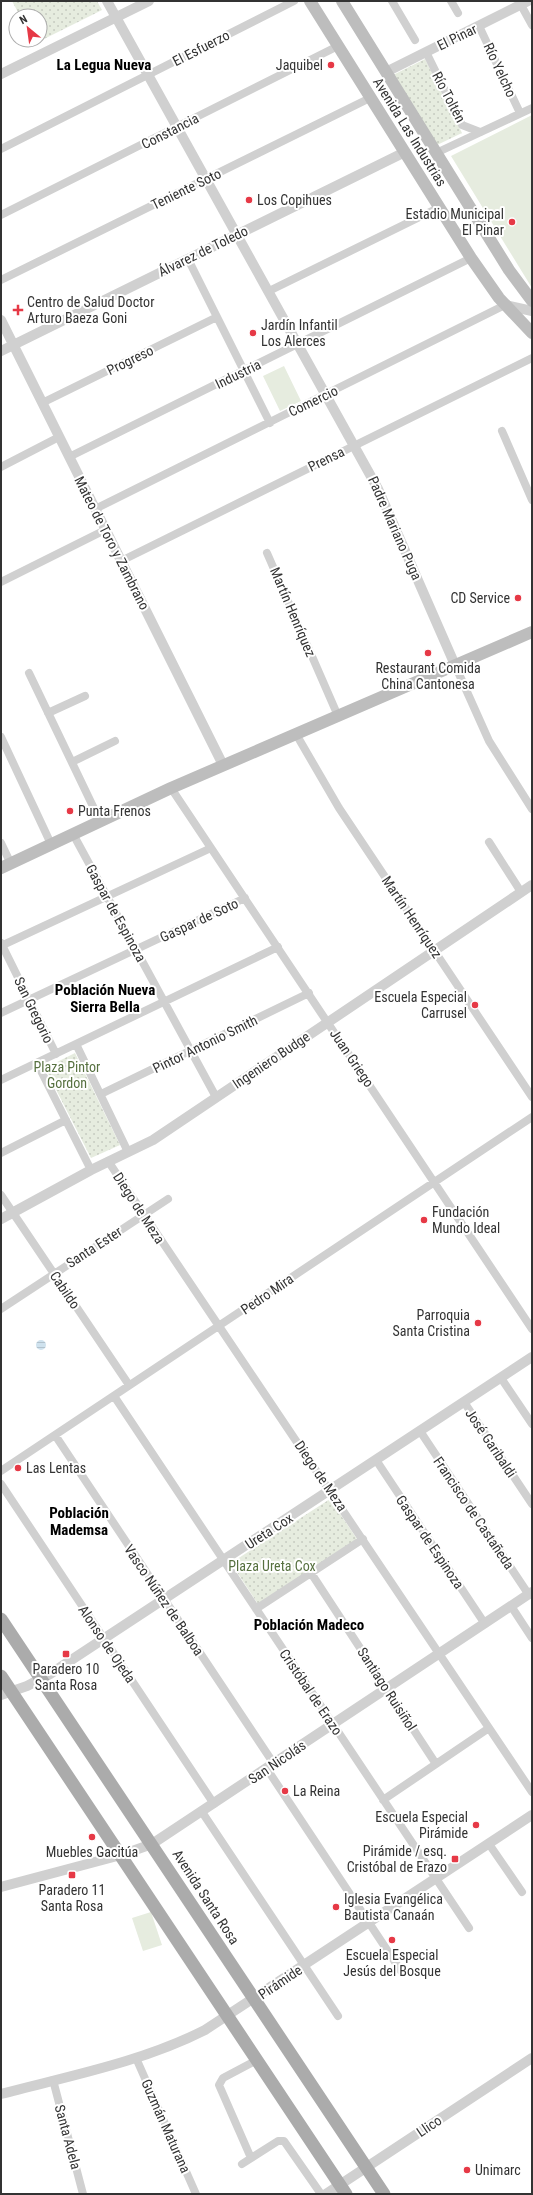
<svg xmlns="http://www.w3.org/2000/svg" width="533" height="2195" font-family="'Roboto Condensed',sans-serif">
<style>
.grass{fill:#e6ecdf}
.park{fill:url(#park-dots)}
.water{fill:url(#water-rules)}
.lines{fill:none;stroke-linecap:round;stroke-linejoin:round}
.minor{stroke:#d0d0d0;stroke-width:8}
.tertiary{stroke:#d0d0d0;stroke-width:10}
.secondary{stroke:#bdbdbd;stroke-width:12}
.primary{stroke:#ababab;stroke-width:13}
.poi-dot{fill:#e63946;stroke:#fff;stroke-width:1.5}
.labels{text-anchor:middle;stroke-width:4;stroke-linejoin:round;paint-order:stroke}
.street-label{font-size:14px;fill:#333;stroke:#fff}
.poi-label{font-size:14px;fill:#333;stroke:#fff;text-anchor:start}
.park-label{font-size:14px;fill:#56703f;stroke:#fff}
.neighbourhood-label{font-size:15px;font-weight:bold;fill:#000;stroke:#fff}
</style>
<defs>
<pattern id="park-dots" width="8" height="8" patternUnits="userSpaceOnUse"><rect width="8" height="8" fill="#e6ecdf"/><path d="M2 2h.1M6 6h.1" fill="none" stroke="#c6cbc0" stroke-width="1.8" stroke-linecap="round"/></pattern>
<pattern id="water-rules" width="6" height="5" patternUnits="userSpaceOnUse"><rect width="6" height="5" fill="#cfe2ee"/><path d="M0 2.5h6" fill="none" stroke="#b2c2cd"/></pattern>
</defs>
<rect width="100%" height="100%" fill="#fff"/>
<path class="grass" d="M532,115V288L451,156Z
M284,366L301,401L280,411L263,376Z
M151,1912L162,1945L143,1951L132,1918Z"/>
<path class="park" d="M12,1H97L102,10L34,44L32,40H40V16H20Z
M425,59L462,133L437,145L391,76Z
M75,1053L120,1145L91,1158L45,1068Z
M330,1499L357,1539L258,1604L231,1563Z"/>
<path class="water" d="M36 1345a5 5 0 1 1 10 0a5 5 0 1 1-10 0Z"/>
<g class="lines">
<path class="minor" d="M392,1L415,40
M451,1L458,13
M521,5L532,25
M479,26L520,113
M426,52L462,125L480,132
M1,149L294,1
M436,153L532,108
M1,215L338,46
M188,259L270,423
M1,280L370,98
M269,291L440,207
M42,403L217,317
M502,431L532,500
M69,457L471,258
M1,467L59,437
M95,509L505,305
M267,553L338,716
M121,561L532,358
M1,582L105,530
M455,665L489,741L532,809
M29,673L100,821
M48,713L85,696
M296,734L339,808L532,1097
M1,737L51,844
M72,762L115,741
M171,788L532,1329
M73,834L216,1097
M489,842L521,892
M1,843L11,864
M1,943L56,1054
M1,946L211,848
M1,1013L245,898
M76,1044L128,1152
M37,1063L91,1170
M1,1080L278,947
M101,1094L309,993
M1,1153L66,1120
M108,1161L532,1792
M1,1195L129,1385
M1,1309L168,1199
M501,1378L532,1424
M114,1396L469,1928
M464,1402L532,1504
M420,1431L529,1595
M55,1435L274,1764
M376,1460L485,1624
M1,1471L532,1117
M1,1484L214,1804
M311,1573L436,1764
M511,1606L532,1638
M256,1609L363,1539
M267,1769L401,1971
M383,1800L489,1728
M202,1812L338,2016
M489,1844L522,1892
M136,2058L196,2194
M53,2080L83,2194
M251,2158L219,2085L223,2078L257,2060
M242,2164L278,2141H284L321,2194"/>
<path class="tertiary" d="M107,1L378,489L455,665
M386,72L528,1
M1,74L149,1
M505,305L532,311
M1,320L223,765
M1,351L405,152
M1,1219L91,1170L153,1140L532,885
M1,1695L27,1686L50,1674L532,1357
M1,1887L121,1855L152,1844L532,1592
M1,2094C69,2076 142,2062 205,2030L532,1815
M326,2194L532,2058"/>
<path class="secondary" d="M310,1L471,258L499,298L532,333
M342,1L509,270L532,301
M1,868L171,788L532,632"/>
<path class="primary" d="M1,1619L384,2194
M1,1676L346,2194"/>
</g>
<g class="poi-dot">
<circle cx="331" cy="65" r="4"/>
<circle cx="249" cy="200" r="4"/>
<circle cx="512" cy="222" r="4"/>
<path d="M16 304h4v4h4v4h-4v4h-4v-4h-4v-4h4z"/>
<circle cx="253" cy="333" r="4"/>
<circle cx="518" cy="598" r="4"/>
<circle cx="428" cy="653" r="4"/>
<circle cx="70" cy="811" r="4"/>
<circle cx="475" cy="1005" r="4"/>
<circle cx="424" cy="1220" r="4"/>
<circle cx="478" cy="1323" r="4"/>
<circle cx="18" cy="1468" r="4"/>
<rect x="62" y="1650" width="8" height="8" rx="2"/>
<circle cx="285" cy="1791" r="4"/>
<circle cx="476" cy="1825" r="4"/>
<circle cx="92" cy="1837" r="4"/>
<rect x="451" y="1855" width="8" height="8" rx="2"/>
<rect x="68" y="1871" width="8" height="8" rx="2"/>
<circle cx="336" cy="1907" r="4"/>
<circle cx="392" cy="1940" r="4"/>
<circle cx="467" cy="2170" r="4"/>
</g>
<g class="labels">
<g class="street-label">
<text transform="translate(457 37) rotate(-26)" y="5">El Pinar</text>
<text transform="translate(201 48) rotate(-27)" y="5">El Esfuerzo</text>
<text transform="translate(500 70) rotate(65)" y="5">Río Yelcho</text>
<text transform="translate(449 97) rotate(62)" y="5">Río Toltén</text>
<text transform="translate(170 131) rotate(-27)" y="5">Constancia</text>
<text transform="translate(410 132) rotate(58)" y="5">Avenida Las Industrias</text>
<text transform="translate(186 189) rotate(-26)" y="5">Teniente Soto</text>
<text transform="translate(203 251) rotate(-26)" y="5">Álvarez de Toledo</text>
<text transform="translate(130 360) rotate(-26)" y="5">Progreso</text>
<text transform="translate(238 374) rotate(-26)" y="5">Industria</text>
<text transform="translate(313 401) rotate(-26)" y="5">Comercio</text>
<text transform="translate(326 459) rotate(-26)" y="5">Prensa</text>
<text transform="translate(395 528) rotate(66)" y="5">Padre Mariano Puga</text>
<text transform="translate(112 543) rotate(63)" y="5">Mateo de Toro y Zambrano</text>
<text transform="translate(293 612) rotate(67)" y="5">Martín Henríquez</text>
<text transform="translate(116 913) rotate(61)" y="5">Gaspar de Espinoza</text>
<text transform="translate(412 917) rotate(56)" y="5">Martín Henríquez</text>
<text transform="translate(199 920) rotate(-25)" y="5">Gaspar de Soto</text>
<text transform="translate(34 1010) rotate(64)" y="5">San Gregorio</text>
<text transform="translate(205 1044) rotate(-26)" y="5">Pintor Antonio Smith</text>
<text transform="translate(352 1058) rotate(56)" y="5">Juan Griego</text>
<text transform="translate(271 1060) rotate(-34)" y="5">Ingeniero Budge</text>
<text transform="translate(139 1208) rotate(57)" y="5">Diego de Meza</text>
<text transform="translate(94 1247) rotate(-33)" y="5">Santa Ester</text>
<text transform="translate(65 1290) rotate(56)" y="5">Cabildo</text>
<text transform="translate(267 1294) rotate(-34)" y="5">Pedro Mira</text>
<text transform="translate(491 1443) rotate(56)" y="5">José Garibaldi</text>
<text transform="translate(321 1476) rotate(56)" y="5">Diego de Meza</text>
<text transform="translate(474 1513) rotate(56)" y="5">Francisco de Castañeda</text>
<text transform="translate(269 1531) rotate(-33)" y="5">Ureta Cox</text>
<text transform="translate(430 1542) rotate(56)" y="5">Gaspar de Espinoza</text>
<text transform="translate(164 1600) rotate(56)" y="5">Vasco Núñez de Balboa</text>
<text transform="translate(107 1644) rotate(56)" y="5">Alonso de Ojeda</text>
<text transform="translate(387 1689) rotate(57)" y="5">Santiago Ruisiñol</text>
<text transform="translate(311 1692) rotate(56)" y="5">Cristóbal de Erazo</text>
<text transform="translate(277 1762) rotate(-34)" y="5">San Nicolás</text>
<text transform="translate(206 1897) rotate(57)" y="5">Avenida Santa Rosa</text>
<text transform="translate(280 1982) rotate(-34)" y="5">Pirámide</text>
<text transform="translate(166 2126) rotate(66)" y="5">Guzmán Maturana</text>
<text transform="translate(429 2126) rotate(-34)" y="5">Llico</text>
<text transform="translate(68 2137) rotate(75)" y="5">Santa Adela</text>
</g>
<g class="poi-label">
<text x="323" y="70" text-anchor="end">Jaquibel</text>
<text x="257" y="205">Los Copihues</text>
<text x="504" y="219" text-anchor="end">Estadio Municipal<tspan x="504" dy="16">El Pinar</tspan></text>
<text x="27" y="307">Centro de Salud Doctor<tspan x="27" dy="16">Arturo Baeza Goni</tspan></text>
<text x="261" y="330">Jardín Infantil<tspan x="261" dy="16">Los Alerces</tspan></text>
<text x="510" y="603" text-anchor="end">CD Service</text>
<text x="428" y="673" text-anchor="middle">Restaurant Comida<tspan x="428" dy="16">China Cantonesa</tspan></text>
<text x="78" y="816">Punta Frenos</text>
<text x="467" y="1002" text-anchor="end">Escuela Especial<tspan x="467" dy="16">Carrusel</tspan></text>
<text x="432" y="1217">Fundación<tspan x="432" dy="16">Mundo Ideal</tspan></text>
<text x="470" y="1320" text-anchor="end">Parroquia<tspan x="470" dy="16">Santa Cristina</tspan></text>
<text x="26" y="1473">Las Lentas</text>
<text x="66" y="1674" text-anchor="middle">Paradero 10<tspan x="66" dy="16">Santa Rosa</tspan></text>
<text x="293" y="1796">La Reina</text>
<text x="468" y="1822" text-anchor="end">Escuela Especial<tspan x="468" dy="16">Pirámide</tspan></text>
<text x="447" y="1856" text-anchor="end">Pirámide / esq.<tspan x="447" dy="16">Cristóbal de Erazo</tspan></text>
<text x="92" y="1857" text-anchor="middle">Muebles Gacitúa</text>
<text x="72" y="1895" text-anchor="middle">Paradero 11<tspan x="72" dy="16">Santa Rosa</tspan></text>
<text x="344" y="1904">Iglesia Evangélica<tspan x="344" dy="16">Bautista Canaán</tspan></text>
<text x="392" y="1960" text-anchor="middle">Escuela Especial<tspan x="392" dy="16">Jesús del Bosque</tspan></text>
<text x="475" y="2175">Unimarc</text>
</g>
<g class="park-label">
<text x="67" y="1072">Plaza Pintor<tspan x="67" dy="16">Gordon</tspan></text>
<text x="272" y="1571">Plaza Ureta Cox</text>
</g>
<g class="neighbourhood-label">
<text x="104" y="70">La Legua Nueva</text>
<text x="105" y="995">Población Nueva<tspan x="105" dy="17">Sierra Bella</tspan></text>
<text x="79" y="1518">Población<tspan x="79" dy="17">Mademsa</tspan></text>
<text x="309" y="1630">Población Madeco</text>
</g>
</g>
<rect width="533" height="2195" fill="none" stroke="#333333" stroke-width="4"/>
<g transform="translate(28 28) rotate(331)"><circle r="19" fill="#ffffff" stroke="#adadad"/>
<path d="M0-3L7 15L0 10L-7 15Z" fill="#e63946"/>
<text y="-6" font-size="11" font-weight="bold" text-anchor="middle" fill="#333333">N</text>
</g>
</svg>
